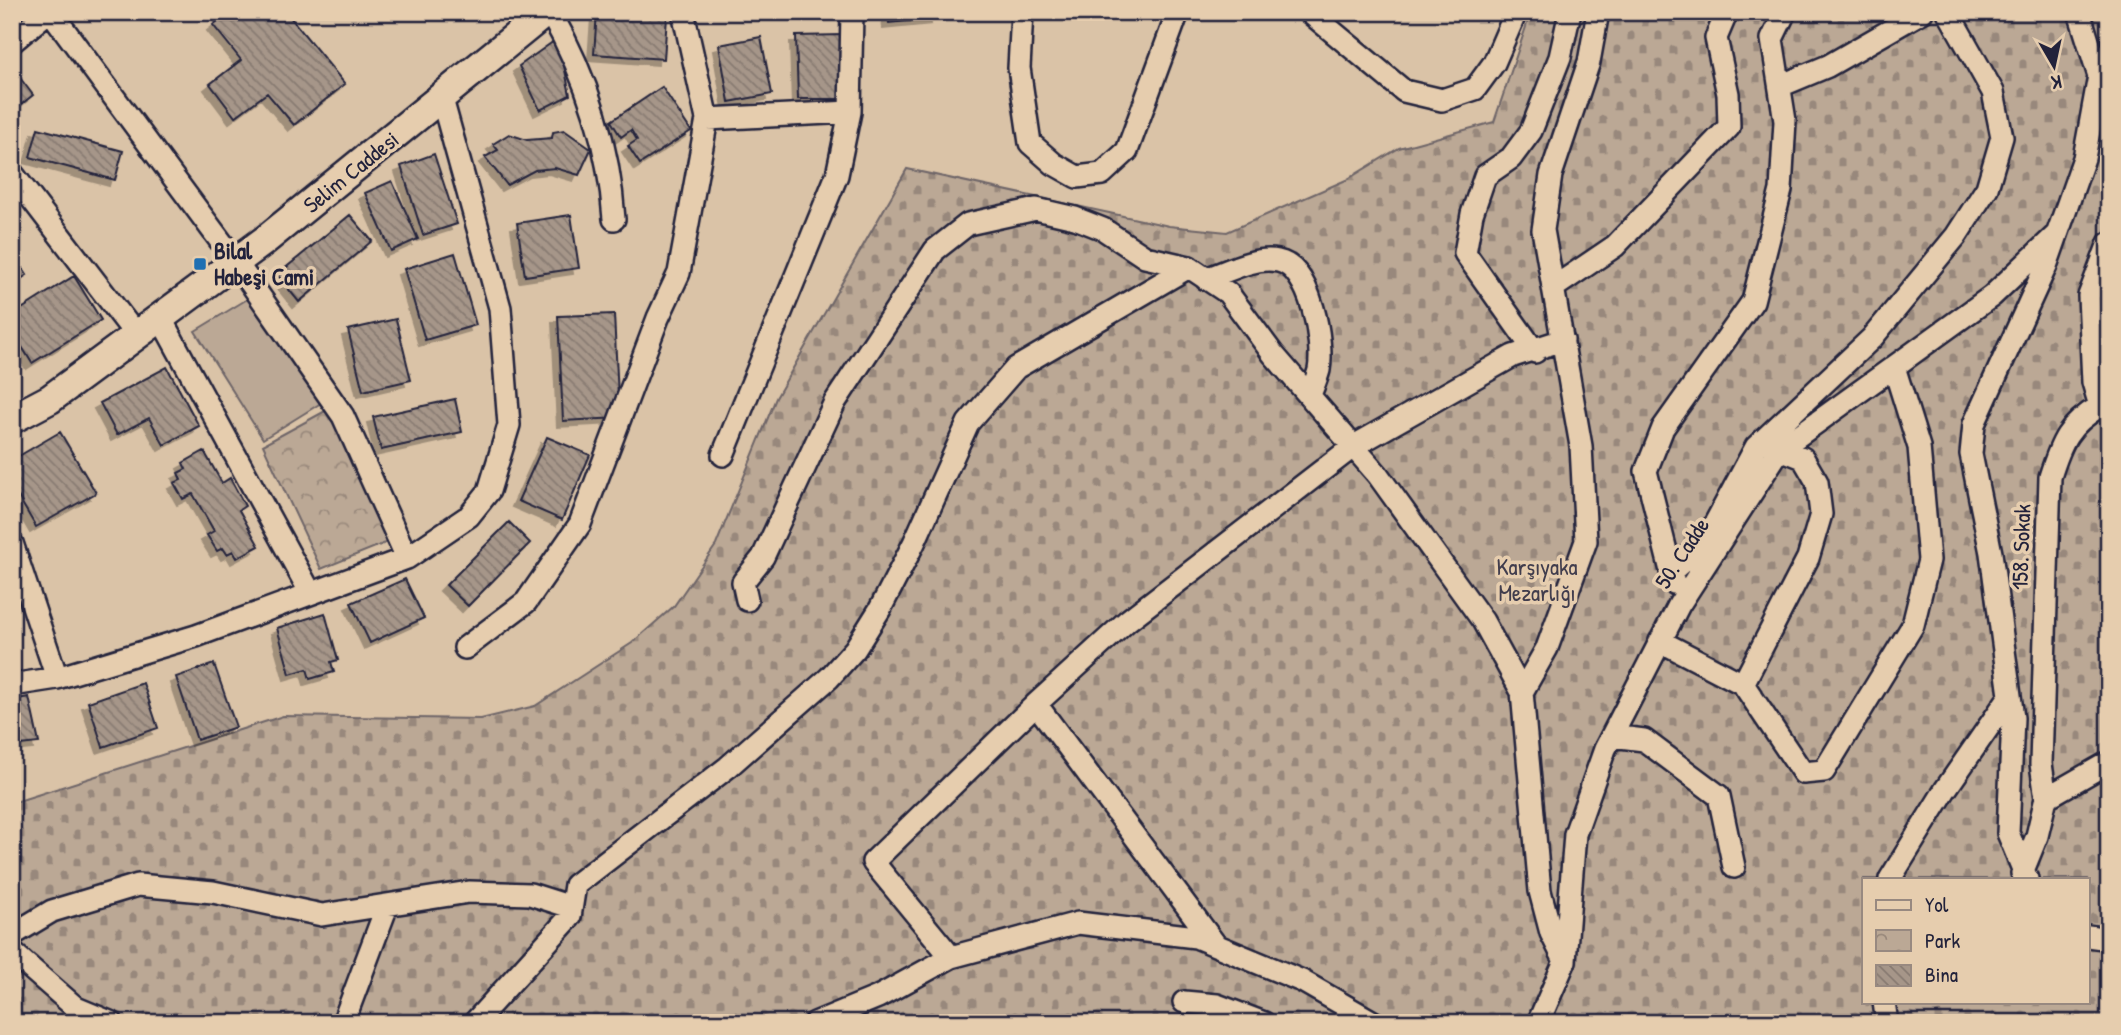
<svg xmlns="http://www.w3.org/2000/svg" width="2121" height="1035" font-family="'Patrick Hand',sans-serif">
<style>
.cemetery{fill:url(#cemetery-stones);stroke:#6e6568;stroke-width:2;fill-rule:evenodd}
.park{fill:url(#park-crowns);stroke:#6e6568;stroke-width:2}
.pitch{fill:#bba895;stroke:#6e6568;stroke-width:2}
.building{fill:url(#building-back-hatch);stroke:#22223b;stroke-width:2;filter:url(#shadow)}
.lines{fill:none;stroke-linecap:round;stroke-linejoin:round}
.minor-casing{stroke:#22223b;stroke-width:26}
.major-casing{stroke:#22223b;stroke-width:33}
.minor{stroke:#e6cdae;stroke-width:21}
.major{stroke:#e6cdae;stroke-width:28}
.poi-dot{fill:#1f6fb2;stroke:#e6cdae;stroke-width:2.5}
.labels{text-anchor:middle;stroke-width:7;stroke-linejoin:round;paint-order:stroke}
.street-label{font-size:23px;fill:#22223b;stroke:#e6cdae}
.poi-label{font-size:23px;font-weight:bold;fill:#22223b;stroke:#e6cdae;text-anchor:start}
.park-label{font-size:23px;fill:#413d4d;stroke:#e6cdae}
</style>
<defs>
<pattern id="cemetery-stones" width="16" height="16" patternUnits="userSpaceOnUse" patternTransform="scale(1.75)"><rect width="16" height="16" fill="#bba895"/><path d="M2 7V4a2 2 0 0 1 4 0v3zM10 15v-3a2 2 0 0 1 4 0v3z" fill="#98887b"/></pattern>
<pattern id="park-crowns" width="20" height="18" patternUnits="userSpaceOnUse" patternTransform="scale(1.75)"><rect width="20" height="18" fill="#bba895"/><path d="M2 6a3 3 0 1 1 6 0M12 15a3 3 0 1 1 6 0" fill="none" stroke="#98887b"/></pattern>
<pattern id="building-back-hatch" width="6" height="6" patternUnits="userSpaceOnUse" patternTransform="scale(1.75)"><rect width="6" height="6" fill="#a69689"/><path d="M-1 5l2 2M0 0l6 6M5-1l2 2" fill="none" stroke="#877a71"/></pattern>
<filter id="shadow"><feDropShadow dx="-6" dy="6" stdDeviation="0" flood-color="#0004"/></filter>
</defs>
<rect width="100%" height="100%" fill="#dac3a7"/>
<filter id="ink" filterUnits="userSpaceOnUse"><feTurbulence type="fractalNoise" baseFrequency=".0143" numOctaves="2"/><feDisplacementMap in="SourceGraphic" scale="14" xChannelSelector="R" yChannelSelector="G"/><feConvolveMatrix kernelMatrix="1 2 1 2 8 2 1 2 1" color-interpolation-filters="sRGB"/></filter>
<g filter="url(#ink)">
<path class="cemetery" d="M1531,12H2109V1023H12V803L283,716L481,719L535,706L632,643L674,606L716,545L776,398L907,169L1169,226L1227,232L1346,180L1399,148L1494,122ZM1864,879H2088V1002H1864Z"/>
<path class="park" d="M329,409L388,542L321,569L263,445Z"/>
<path class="pitch" d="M254,295L321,403L263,439L195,331Z"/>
<path class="building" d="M229,12H286L345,84L294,125L267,93L235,117L210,84L241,60L213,25Z
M597,12L667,17L664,59L594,54Z
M888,12H936L937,18L889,23Z
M842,35L843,99H798L796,36Z
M761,37L772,94L729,102L719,45Z
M554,41L564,65L570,95L540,110L519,66Z
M14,70L33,95L12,112V71Z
M662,87L691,131L640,164L628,146L637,140L631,130L621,137L611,121Z
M38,128L123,151L115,180L30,157Z
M564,130L591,149L579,175L555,168L535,170L507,185L485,157L498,150L493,144L509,134L527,140L552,138L553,132Z
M434,154L457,224L423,235L401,166Z
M392,181L418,239L391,251L365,193Z
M350,215L372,241L299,302L277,275Z
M571,215L579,268L525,276L517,223Z
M12,253L27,275L12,285Z
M455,253L476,325L425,340L404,269Z
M74,276L101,320L32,363L12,331V315Z
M614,314L619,418L563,421L558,316Z
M396,319L411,380L363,391L348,330Z
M167,367L199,426L164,445L149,418L117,435L100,403Z
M455,399L462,432L381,450L373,417Z
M60,432L96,493L36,527L12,486V460Z
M547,437L590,455L562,520L518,501Z
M204,451L222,483L230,478L245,506L239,510L259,546L237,558L233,551L227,554L223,548L217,551L207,535L214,531L193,494L183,499L174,483L181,480L178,473L186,469L183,463Z
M509,522L530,543L468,606L446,585Z
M405,579L424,618L370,643L351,603Z
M325,613L338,660L331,662L334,672L310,679L307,669L290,674L277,628Z
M214,664L236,727L197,740L176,677Z
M143,683L158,728L103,747L88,702Z
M29,697L39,743L12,746V700Z"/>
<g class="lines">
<g class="minor-casing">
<path id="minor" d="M51,12L236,262L343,416L407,558
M550,12C587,77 609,144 614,219
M1022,12L1019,68L1030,143L1054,164L1077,177L1102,174L1127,151L1178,12
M1309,12L1404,91L1442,100L1475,89L1494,63L1516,12
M12,42L48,12
M1780,86L1828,66L1922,12
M707,119L850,112
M12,173L136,335
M1206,279C1228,271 1256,256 1278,261C1311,267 1324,343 1319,370C1317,378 1313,387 1310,395
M1553,288L1615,246L1729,127L1728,94L1716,38L1727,12
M160,317L310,592
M1535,352L1465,253L1472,214L1485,176L1511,158L1531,131L1560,57L1570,12
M723,455L837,175L850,112L852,12
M12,543L57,678
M1671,572L1705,542L1756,447L1872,338L1956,236L1987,188L2002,137L1993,92L1948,12
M1674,583L1646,471L1663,428L1753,301L1781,190L1785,121L1772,39L1785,12
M747,600L743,582L763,557L835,402L935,250L968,224L1036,209L1075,218L1103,229L1145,257L1189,267
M1660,641L1743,684L1803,773L1824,771L1913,625L1929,560L1919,447L1894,367
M465,648L526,602L580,524L658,318L679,273L707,119L683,12
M1743,684L1808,558L1821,514L1817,482L1803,458L1780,449
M12,685L57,678L196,636L407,558L469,516L489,491L509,425L500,308L442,99
M1522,692L1547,648L1586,541L1581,446L1543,230L1551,175L1589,62L1598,12
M1036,704L1215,944
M1612,736L1644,740L1719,796L1734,867
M2046,798L2109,762
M2022,873L2037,836L2046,798L2041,764L2050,477C2061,442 2068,425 2100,406L2093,382L2089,296L2109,243
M1890,879L1945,790L2010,696
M2027,879L2008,833L2013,718L1991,553L1971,454L1974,424L2046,266L2084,158L2099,76L2079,12
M12,935L52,911L138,885L213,892L322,915L469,892L530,894L571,907
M2088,936L2109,939
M12,952L76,1008L112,1023
M951,957L873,862L1036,704L1127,621L1354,446L1513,356L1563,340
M1184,1002L1217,1005L1264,1023
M1884,1002L1887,1023
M343,1023L387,906
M474,1023L570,917L575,885L728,767L829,678L855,649L880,609L914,543L968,423L1016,368L1189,267L1228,293L1273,354L1378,475L1483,621L1522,692L1540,891L1551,933L1565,961
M815,1023L878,997L951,957L1078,923L1196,937L1302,981L1375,1023
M1538,1023L1565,961L1575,834L1605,749L1679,605L1780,449L1992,296L2057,234"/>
</g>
<g class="major-casing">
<path id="major" d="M12,419L50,399L264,241L546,12"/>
</g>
<use href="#minor" class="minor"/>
<use href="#major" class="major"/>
</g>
</g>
<rect class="poi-dot" x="193" y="257" width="14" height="14" rx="3.5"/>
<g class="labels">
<g class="street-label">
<text transform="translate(351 172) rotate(-39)" y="8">Selim Caddesi</text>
<text transform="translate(2021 547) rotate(-88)" y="8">158. Sokak</text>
<text transform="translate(1682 553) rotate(-57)" y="8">50. Cadde</text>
</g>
<g class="poi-label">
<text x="214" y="259">Bilal<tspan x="214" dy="26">Habeşi Cami</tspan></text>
</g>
<g class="park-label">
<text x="1537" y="575">Karşıyaka<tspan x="1537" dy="26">Mezarlığı</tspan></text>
</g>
</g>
<rect width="2121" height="1035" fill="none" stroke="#e6cdae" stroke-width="42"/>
<rect x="21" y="21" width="2079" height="993" fill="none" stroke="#22223b" stroke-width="2.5" filter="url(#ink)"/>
<rect x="1862" y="878" width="228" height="126" fill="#e6cdae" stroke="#988980" stroke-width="2"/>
<rect x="1876" y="900" width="35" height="10" fill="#e6cdae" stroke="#988980" stroke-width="2"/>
<text x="1925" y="912" font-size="21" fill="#22223b">Yol</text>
<rect x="1876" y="930" width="35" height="21" fill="url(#park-crowns)" stroke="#988980" stroke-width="2"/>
<text x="1925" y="948" font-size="21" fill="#22223b">Park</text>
<rect x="1876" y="965" width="35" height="21" fill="url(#building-back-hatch)" stroke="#988980" stroke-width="2"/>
<text x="1925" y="982" font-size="21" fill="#22223b">Bina</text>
<g transform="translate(2054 66) rotate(171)" stroke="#e6cdae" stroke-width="5" paint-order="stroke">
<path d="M0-5L12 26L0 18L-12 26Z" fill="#22223b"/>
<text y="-10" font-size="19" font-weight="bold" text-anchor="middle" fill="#22223b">K</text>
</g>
</svg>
